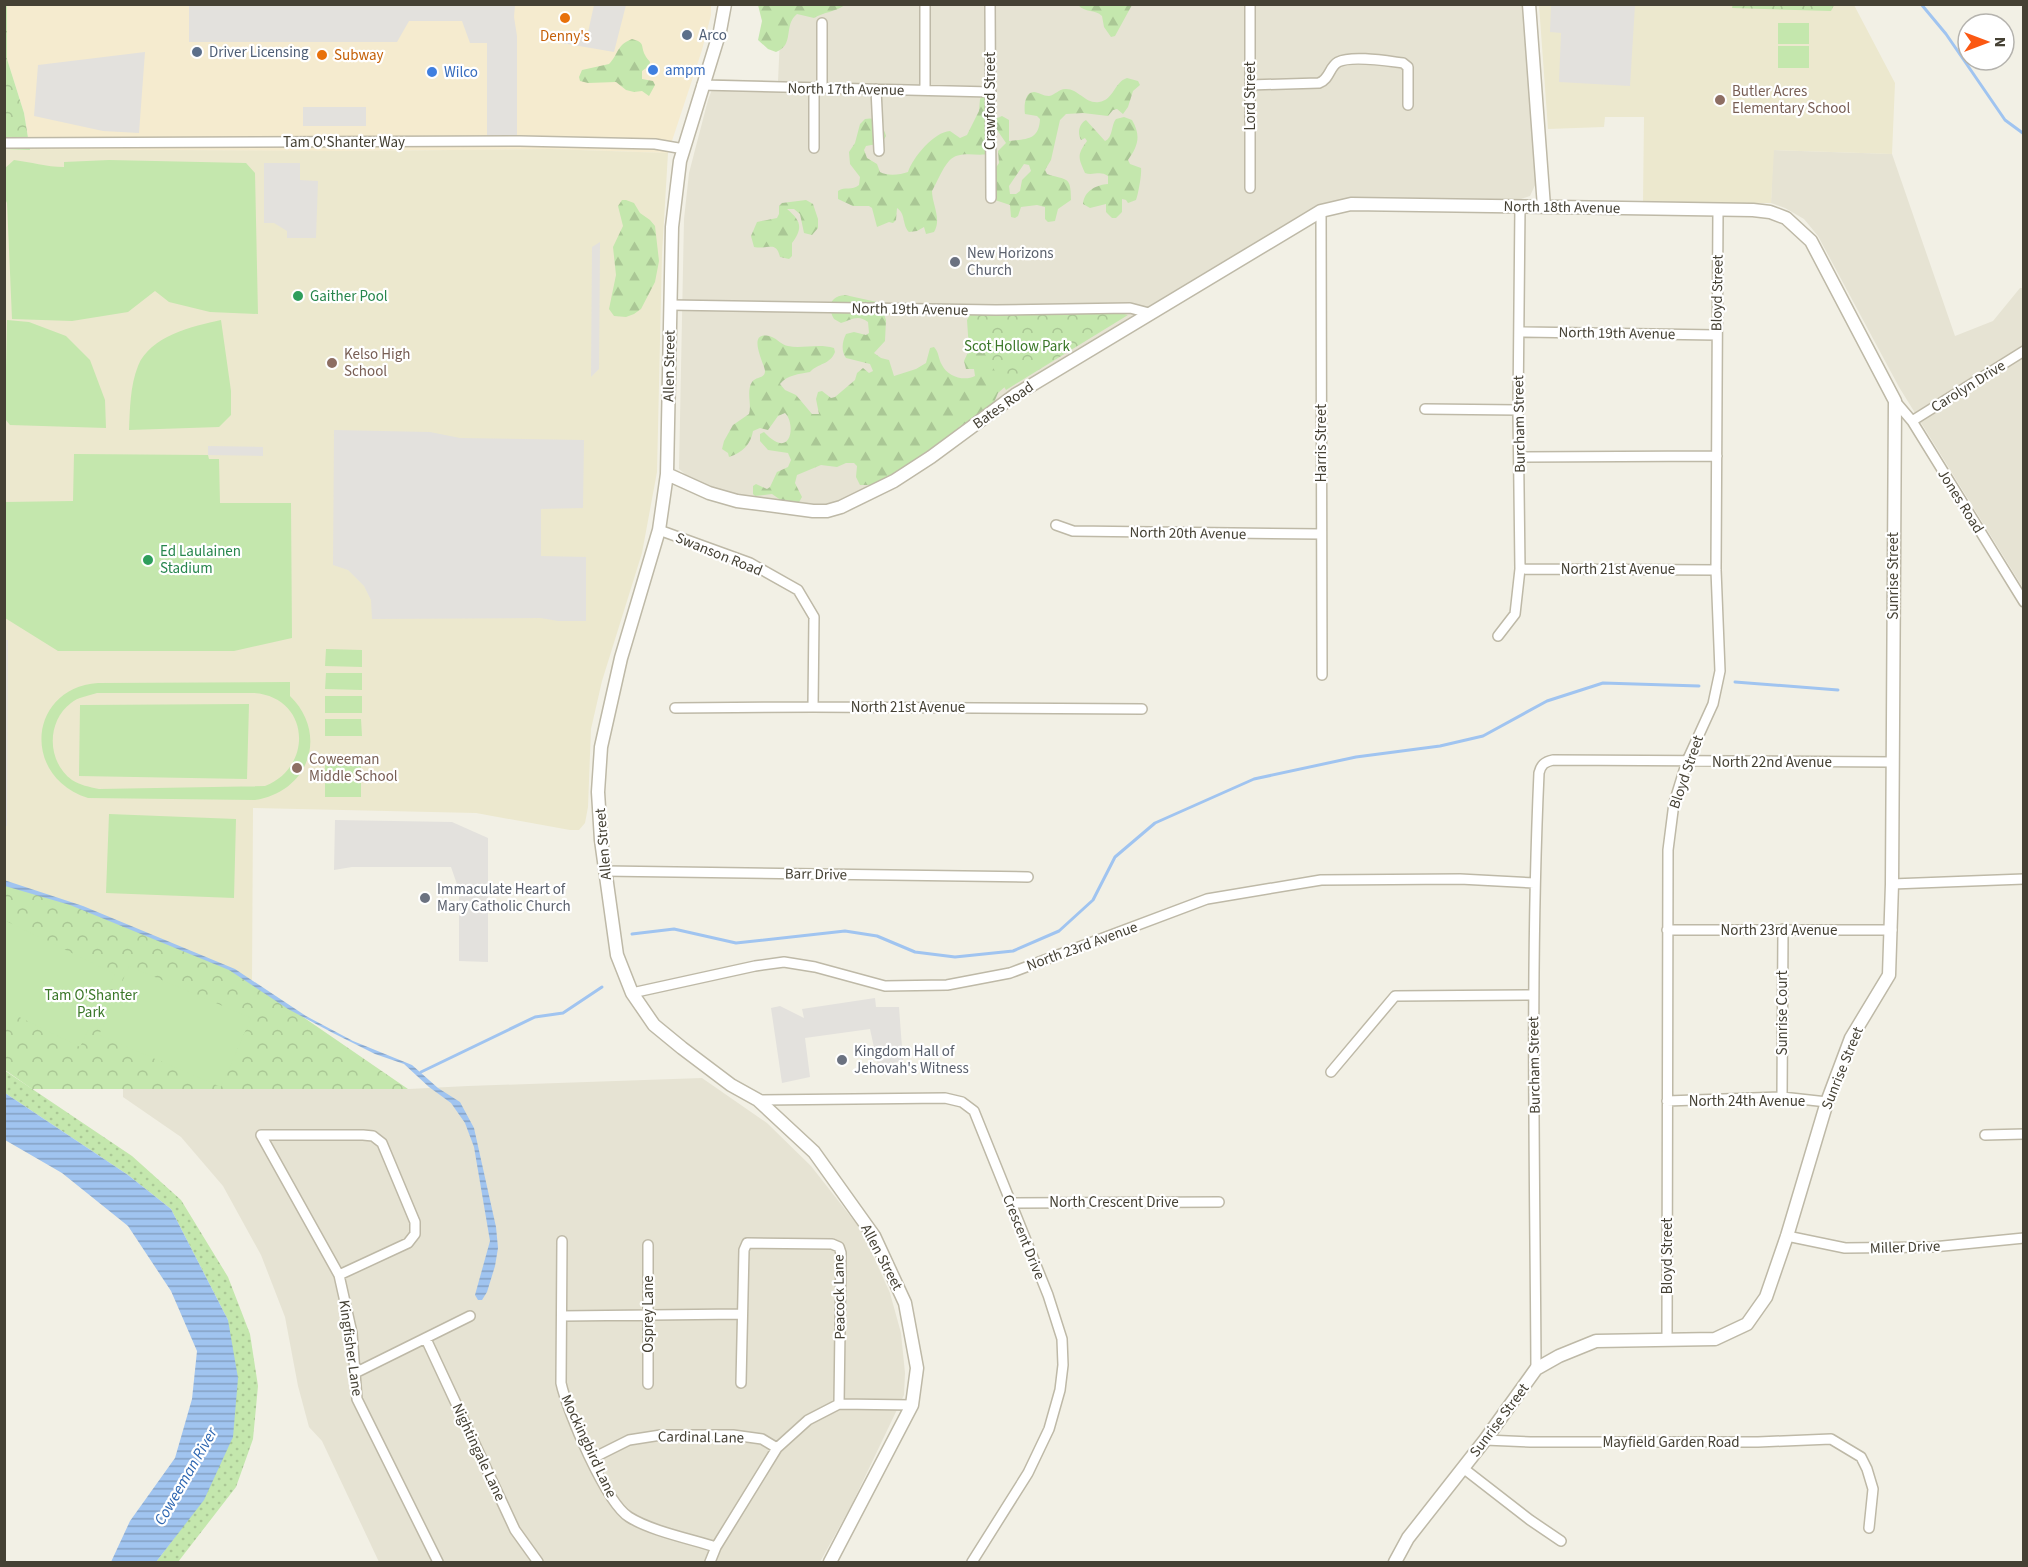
<svg xmlns="http://www.w3.org/2000/svg" width="2028" height="1567" font-family="'Source Sans 3',sans-serif">
<style>
.residential{fill:#e6e3d3}
.commercial{fill:#f5ebcf}
.education{fill:#ece8ce}
.grass{fill:url(#grass-dots)}
.forest{fill:url(#forest-firs);fill-rule:evenodd}
.park{fill:url(#park-crowns)}
.pitch{fill:#c4e7ad;fill-rule:evenodd}
.parking{fill:#e3e1dd}
.water{fill:url(#water-rules)}
.lines{fill:none;stroke-linecap:round;stroke-linejoin:round}
.stream{stroke:#a0c4f0;stroke-width:3}
.minor-casing{stroke:#beb9a7;stroke-width:12}
.tertiary-casing{stroke:#beb9a7;stroke-width:15}
.minor{stroke:#fff;stroke-width:9}
.tertiary{stroke:#fff;stroke-width:12}
.food-dot{fill:#e8710a;stroke:#fff;stroke-width:2}
.service-dot{fill:#5c6f8a;stroke:#fff;stroke-width:2}
.shop-dot{fill:#3f7fe0;stroke:#fff;stroke-width:2}
.education-dot{fill:#8d6e63;stroke:#fff;stroke-width:2}
.worship-dot{fill:#6b7280;stroke:#fff;stroke-width:2}
.leisure-dot{fill:#2e9e5b;stroke:#fff;stroke-width:2}
.labels{text-anchor:middle;stroke-width:4.5;stroke-linejoin:round;paint-order:stroke}
.service-label{font-size:15px;fill:#4e5e75;stroke:#fff;text-anchor:start}
.food-label{font-size:15px;fill:#c56008;stroke:#fff}
.shop-label{font-size:15px;fill:#366cbe;stroke:#fff;text-anchor:start}
.street-label{font-size:15px;fill:#454134;stroke:#fff}
.education-label{font-size:15px;fill:#785e54;stroke:#fff;text-anchor:start}
.worship-label{font-size:15px;fill:#5b616d;stroke:#fff;text-anchor:start}
.leisure-label{font-size:15px;fill:#27864d;stroke:#fff;text-anchor:start}
.park-label{font-size:15px;fill:#3a7728;stroke:#fff}
.water-label{font-size:16px;font-style:italic;fill:#2d66b1;stroke:#fff}
</style>
<defs>
<pattern id="grass-dots" width="8" height="8" patternUnits="userSpaceOnUse" patternTransform="scale(1.5)"><rect width="8" height="8" fill="#c4e7ad"/><path d="M2 2h.1M6 6h.1" fill="none" stroke="#aac795" stroke-width="1.8" stroke-linecap="round"/></pattern>
<pattern id="forest-firs" width="22" height="20" patternUnits="userSpaceOnUse" patternTransform="scale(1.5)"><rect width="22" height="20" fill="#c4e7ad"/><path d="M5 1l3.5 6h-7zM16 11l3.5 6h-7z" fill="#aac795"/></pattern>
<pattern id="park-crowns" width="20" height="18" patternUnits="userSpaceOnUse" patternTransform="scale(1.5)"><rect width="20" height="18" fill="#c4e7ad"/><path d="M2 6a3 3 0 1 1 6 0M12 15a3 3 0 1 1 6 0" fill="none" stroke="#aac795"/></pattern>
<pattern id="water-rules" width="6" height="5" patternUnits="userSpaceOnUse" patternTransform="scale(1.5)"><rect width="6" height="5" fill="#a0c4f0"/><path d="M0 2.5h6" fill="none" stroke="#84a1c3"/></pattern>
</defs>
<rect width="100%" height="100%" fill="#f2f0e5"/>
<path class="residential" d="M799,5H1523L1536,183L1530,196L1518,200L1357,199L1328,202L1315,208L1005,394L925,456L844,502L821,507L741,497L720,492L691,479L679,469L684,219L689,173L708,100L716,79L778,81L781,17Z
M1773,150L1892,154L1955,336L1993,321L2020,288H2023V588L1899,387L1818,236L1804,219L1785,208L1771,203Z
M702,1078L767,1123L811,1166L862,1231L890,1293L901,1333L905,1373L904,1395L851,1506L820,1562H379L322,1441L309,1427L298,1386L285,1317L261,1255L223,1186L181,1137L123,1097V1089H408L468,1086Z"/>
<path class="commercial" d="M711,4V15L702,50L668,153L550,149L338,151L30,150L24,113L7,59V5Z"/>
<path class="education" d="M1539,5H1854L1895,83L1892,154L1774,150L1771,203H1643L1644,117H1605L1604,127L1548,129Z
M5,149L338,151L550,149L668,153L662,254L657,472L642,553L602,681L591,729L588,807L585,823L579,830H570L476,813L253,808L252,982L5,883Z"/>
<path class="grass" d="M4,1070L132,1156L181,1200L228,1277L250,1334L258,1386L253,1439L236,1487L178,1562H156L175,1537L228,1320L171,1209L128,1175L5,1093Z"/>
<path class="forest" d="M758,5V4L845,5C835,12 824,12 814,18L797,14C783,25 795,45 776,52L768,49L758,40L762,21Z
M1078,5H1132L1115,36L1111,37L1104,27L1102,16C1095,9 1085,13 1078,5Z
M632,39C646,43 640,45 645,55C646,58 649,60 650,62L649,66L642,71V79L653,81L655,85L649,96L642,91L634,92L626,90L616,82L588,83L580,81L579,77L582,70L609,64C619,54 616,45 632,39Z
M1127,78L1138,81L1140,85L1133,91L1128,107L1123,114L1117,109L1113,110L1108,116L1083,113L1066,114L1060,120L1051,160L1045,170L1047,174C1067,181 1071,175 1071,200L1058,209L1055,221L1048,222L1045,219V207L1037,205L1021,207L1018,216L1015,218L1011,217L1010,205L995,200V169L999,163L998,151L1006,143L995,127V119L1002,116L1009,120V141C1027,139 1039,140 1040,119L1037,116L1025,114C1024,108 1024,92 1034,92C1038,92 1043,96 1049,96C1055,95 1059,89 1065,89C1078,88 1085,104 1099,102C1114,100 1114,82 1127,78ZM1024,164L1029,165L1031,171L1022,180L1020,191L1016,194H1010L1009,186Z
M982,96L986,98C989,107 989,117 990,127C992,136 999,140 996,150C983,161 962,147 949,161C942,169 937,182 932,191C932,204 942,219 934,232L926,234L924,227L917,231L909,232C902,225 906,214 897,208L896,220L893,223L889,222L877,227L872,208L869,206H853L838,199V191C845,186 852,191 859,185L860,177L850,164L849,152L855,143L860,124L865,119C877,116 883,125 886,136L882,143L866,146L864,150L867,158L877,164L880,172C887,176 900,175 908,172C913,157 934,132 950,131L960,138L967,135L979,111L980,99Z
M1124,117L1132,120C1142,137 1137,147 1128,160L1130,164L1141,168C1142,174 1138,195 1136,200L1128,203L1126,200L1122,199V212L1116,218H1112L1106,212V204L1090,208L1083,204C1084,191 1096,185 1108,184V176C1100,170 1093,176 1085,173C1078,157 1077,155 1087,141L1085,138L1081,140C1077,133 1079,124 1086,120L1105,141C1113,138 1111,125 1116,119Z
M622,200H626L634,203L640,213L650,220L655,226L659,261L655,282L641,309L634,314L626,317L614,316L609,309L616,275L613,247L623,226L618,206Z
M806,200L813,204L818,219V228L812,235L804,233L800,214L794,209H787C800,220 804,227 792,243V256L789,259L780,257C776,240 768,250 754,247L751,236L757,222L777,218L779,214V206L782,203Z
M845,295L877,302L882,308L886,320L885,341L874,353L881,358L889,360L894,376L916,369L926,363L930,348L934,347C939,352 938,358 942,365C947,376 964,382 975,376L974,369H966L964,361L969,350L967,320L971,313L977,317L982,350L1004,367L1007,385L998,393L990,412L972,424L960,426L950,444L926,452L920,462L872,485H860L856,477L857,466L854,463H846L837,467L821,465L797,475L795,483L802,497L798,504L785,503L772,494L755,496L753,494V486L756,484L767,489L770,487L777,472L788,467L791,460L788,453L768,450L760,441V434L764,432C792,462 796,423 785,413L778,416L768,430L760,428L753,431C751,444 742,453 729,457L728,453L722,449L724,441L733,425L749,414C752,405 746,391 752,382C756,376 765,379 765,371C765,365 744,328 772,337C777,339 782,345 788,346C802,349 818,343 834,348L835,352C830,365 818,363 810,372C799,374 787,375 780,384L785,390L796,395L812,414H819L816,399L818,392L822,391L831,398L835,397L855,380L857,373L863,368L869,373L873,371L870,364L846,358C841,351 842,342 846,334L854,332L866,335L869,333L868,322C858,314 851,320 841,323L834,319C827,307 830,296 845,295Z"/>
<path class="park" d="M7,4V59L24,113L30,150L5,149L4,5Z
M1733,4H1834V5L1831,11L1732,8Z
M973,314H1124L1128,315L1006,390L974,335Z
M5,883L64,901L221,965L252,982L408,1089H32L5,1070Z"/>
<path class="pitch" d="M1778,23H1809V44H1778Z
M1778,46H1809V68H1778Z
M14,160C31,162 46,167 64,167V162L109,160L246,163L255,173L258,314L210,312L169,302L155,291L128,312L72,321L12,319L7,203L5,199L4,169Z
M7,320L29,322L66,336L90,360L105,400L106,428L10,425L5,419Z
M221,320L231,391V415L219,427L129,430C130,409 130,386 138,366C150,336 193,326 221,320Z
M74,454L208,455L209,459H219L220,503H291L292,638L234,651H58L5,618V502L73,501Z
M326,649L362,650V667L325,666Z
M326,673H362V690L325,689Z
M290,682V696C329,734 309,792 255,800L88,798C21,777 28,688 98,683ZM97,693H254C310,697 314,767 265,786L99,789C89,787 80,785 72,780C47,762 46,722 71,703C78,697 88,696 97,693Z
M325,696H362V713H325Z
M249,704L247,779L79,776L80,705Z
M325,719H361L362,736H325Z
M325,757H361V774L325,773Z
M325,780H361V797H325Z
M109,814L236,819L234,898L106,893Z
M4,920L115,974L80,1047L5,1010Z
M129,966L251,1018L221,1087L99,1035Z"/>
<path class="parking" d="M189,5H515L514,17L517,36V137H487V43H470L462,21H409L397,42H189Z
M594,5H626L614,52L550,41L552,31L587,37Z
M1551,5H1635L1630,86L1559,82L1561,33L1550,32Z
M145,52L139,133L103,131L34,116L38,65Z
M303,107H366V126H303Z
M264,163H300V180L318,181L316,238H287V231L274,223H264Z
M600,242L599,369L591,377L592,247Z
M334,430L430,432L460,438L584,440L583,508L541,509V556L586,557V621H558L541,618L372,619L371,600L364,586L348,570L333,565Z
M208,446L263,447V456L208,455Z
M4,640H8L7,826H4Z
M335,820L452,822L488,838V962L459,961V890L451,867H352L334,870Z
M875,998L876,1007H899L903,1061L878,1066L870,1029L805,1038L810,1077L782,1083L771,1008L780,1006L804,1018L802,1009Z"/>
<path class="water" d="M4,880L83,906L235,969L306,1016L353,1041L412,1065L438,1088L460,1102L474,1128L496,1227L498,1248L495,1266L487,1292L482,1300H478L475,1295L490,1241L474,1147L465,1123L451,1103L429,1087L404,1064L375,1054L333,1033L288,1009L229,970L70,905L5,886Z
M5,1093L128,1175L171,1209L228,1320L238,1378L233,1437L204,1500L156,1562H111L130,1521L175,1458L192,1399L197,1351L171,1291L128,1226L62,1173L5,1140Z"/>
<g class="lines">
<path class="stream" d="M1921,4L1946,34L2005,120L2024,134
M1735,682L1838,690
M632,934L674,929L736,943L845,931L877,936L915,952L955,957L1013,951L1059,931L1093,900L1115,857L1155,823L1254,779L1356,757L1440,746L1483,736L1547,701L1603,683L1699,686
M421,1072L535,1017L563,1013L602,987"/>
<g class="minor-casing">
<path id="minor" d="M990,4L991,198
M702,85L991,92
M1250,85L1319,83C1330,79 1329,67 1338,62C1352,55 1387,61 1403,63L1408,67V105
M822,88V23
M876,89L879,151
M925,90V4
M4,143L520,141L655,144L684,149
M814,148V88
M1250,188V4
M1321,211L1322,675
M670,305L996,310L1130,308L1149,313
M1519,332L1716,335
M1895,401L1912,421L2024,602
M1425,409L1518,410
M1912,421L2024,351
M1519,457L1717,456
M1056,525L1073,531L1321,534
M659,530L750,563L798,590L814,617L813,707
M1520,569L1716,570
M1498,636L1515,614L1520,569L1518,410L1520,206
M675,708L813,707L1142,709
M604,871L1028,877
M1892,884L2024,879
M1667,930H1892
M632,993L755,966L784,962L815,967L885,986L947,985L1010,973L1207,899L1321,880L1460,879L1534,883
M1331,1072L1395,996L1533,995
M1782,1097L1783,929
M758,1100L945,1098L962,1102L974,1111L1048,1295L1062,1339L1063,1365L1060,1390L1049,1429L1028,1473L972,1562
M1667,1101L1782,1097L1827,1102
M1985,1135L2024,1134
M1010,1203L1219,1202
M1787,1236L1845,1248L1933,1247L2024,1238
M562,1241L561,1383C567,1411 606,1503 629,1517C651,1531 691,1539 716,1547
M339,1275L408,1243L415,1234V1222L382,1143L373,1136L363,1135H261L339,1275L352,1333L357,1399L438,1562
M562,1316L741,1314
M1667,1338L1668,850L1674,803L1687,761L1713,704L1720,671L1716,570L1718,210
M426,1339L515,1530L538,1562
M1536,1369C1535,1170 1530,972 1539,773C1541,765 1544,762 1553,760L1892,762
M355,1373L470,1316
M741,1383L744,1250L747,1243L832,1244L839,1247L841,1253L839,1404
M648,1384V1245
M1485,1440L1530,1442H1758L1831,1439L1861,1457L1867,1469L1873,1489L1869,1528
M591,1459L629,1440L661,1435H733L762,1439L777,1448
M1463,1468L1530,1520L1561,1541
M710,1562L716,1547L777,1448L808,1420L839,1404L912,1405"/>
</g>
<g class="tertiary-casing">
<path id="tertiary" d="M725,4L720,31L680,161L672,227L667,474L659,530L621,658L601,747L598,792L601,840L617,955L632,993L654,1025L682,1048L731,1085L758,1100L814,1152L874,1236L905,1303L917,1368L912,1405L830,1562
M1529,4L1544,207
M667,474L709,493L737,501L813,511H827L841,507L894,481L931,457L1015,395L1321,211L1351,204L1753,210L1770,212L1786,218L1811,241L1895,401L1892,884L1889,975L1851,1038L1827,1102L1787,1236L1766,1297L1747,1324L1715,1339L1596,1341L1559,1356L1536,1369L1485,1440L1408,1538L1395,1562"/>
</g>
<use href="#minor" class="minor"/>
<use href="#tertiary" class="tertiary"/>
</g>
<g class="food-dot">
<circle cx="565" cy="18" r="6"/>
<circle cx="322" cy="55" r="6"/>
</g>
<g class="service-dot">
<circle cx="687" cy="35" r="6"/>
<circle cx="197" cy="52" r="6"/>
</g>
<g class="shop-dot">
<circle cx="653" cy="70" r="6"/>
<circle cx="432" cy="72" r="6"/>
</g>
<g class="education-dot">
<circle cx="1720" cy="100" r="6"/>
<circle cx="332" cy="363" r="6"/>
<circle cx="297" cy="768" r="6"/>
</g>
<g class="worship-dot">
<circle cx="955" cy="262" r="6"/>
<circle cx="425" cy="898" r="6"/>
<circle cx="842" cy="1060" r="6"/>
</g>
<g class="leisure-dot">
<circle cx="298" cy="296" r="6"/>
<circle cx="148" cy="560" r="6"/>
</g>
<g class="labels">
<g class="service-label">
<text x="699" y="40">Arco</text>
<text x="209" y="57">Driver Licensing</text>
</g>
<g class="food-label">
<text x="565" y="41">Denny's</text>
<text x="334" y="60" text-anchor="start">Subway</text>
</g>
<g class="shop-label">
<text x="665" y="75">ampm</text>
<text x="444" y="77">Wilco</text>
</g>
<g class="street-label">
<text transform="translate(846 89) rotate(1)" y="5">North 17th Avenue</text>
<text transform="translate(1250 96) rotate(-90)" y="5">Lord Street</text>
<text transform="translate(990 101) rotate(-90)" y="5">Crawford Street</text>
<text x="344" y="147">Tam O'Shanter Way</text>
<text transform="translate(1562 207) rotate(1)" y="5">North 18th Avenue</text>
<text transform="translate(1717 293) rotate(-89)" y="5">Bloyd Street</text>
<text transform="translate(910 309) rotate(1)" y="5">North 19th Avenue</text>
<text transform="translate(1617 333) rotate(1)" y="5">North 19th Avenue</text>
<text transform="translate(669 366) rotate(-89)" y="5">Allen Street</text>
<text transform="translate(1968 386) rotate(-32)" y="5">Carolyn Drive</text>
<text transform="translate(1003 405) rotate(-35)" y="5">Bates Road</text>
<text transform="translate(1519 424) rotate(-91)" y="5">Burcham Street</text>
<text transform="translate(1321 443) rotate(-90)" y="5">Harris Street</text>
<text transform="translate(1961 501) rotate(58)" y="5">Jones Road</text>
<text transform="translate(1188 533) rotate(1)" y="5">North 20th Avenue</text>
<text transform="translate(719 554) rotate(22)" y="5">Swanson Road</text>
<text x="1618" y="574">North 21st Avenue</text>
<text transform="translate(1893 576) rotate(-90)" y="5">Sunrise Street</text>
<text x="908" y="712">North 21st Avenue</text>
<text x="1772" y="767">North 22nd Avenue</text>
<text transform="translate(1686 772) rotate(-71)" y="5">Bloyd Street</text>
<text transform="translate(603 844) rotate(-95)" y="5">Allen Street</text>
<text transform="translate(816 874) rotate(1)" y="5">Barr Drive</text>
<text x="1779" y="935">North 23rd Avenue</text>
<text transform="translate(1082 946) rotate(-20)" y="5">North 23rd Avenue</text>
<text transform="translate(1782 1013) rotate(-90)" y="5">Sunrise Court</text>
<text transform="translate(1534 1065) rotate(-91)" y="5">Burcham Street</text>
<text transform="translate(1842 1068) rotate(-68)" y="5">Sunrise Street</text>
<text x="1747" y="1106">North 24th Avenue</text>
<text x="1114" y="1207">North Crescent Drive</text>
<text transform="translate(1024 1237) rotate(68)" y="5">Crescent Drive</text>
<text transform="translate(1905 1247) rotate(-2)" y="5">Miller Drive</text>
<text transform="translate(1667 1256) rotate(-90)" y="5">Bloyd Street</text>
<text transform="translate(882 1257) rotate(62)" y="5">Allen Street</text>
<text transform="translate(839 1297) rotate(-91)" y="5">Peacock Lane</text>
<text transform="translate(648 1314) rotate(-90)" y="5">Osprey Lane</text>
<text transform="translate(351 1348) rotate(82)" y="5">Kingfisher Lane</text>
<text transform="translate(1499 1420) rotate(-53)" y="5">Sunrise Street</text>
<text transform="translate(701 1437) rotate(1)" y="5">Cardinal Lane</text>
<text x="1671" y="1447">Mayfield Garden Road</text>
<text transform="translate(589 1446) rotate(65)" y="5">Mockingbird Lane</text>
<text transform="translate(479 1452) rotate(65)" y="5">Nightingale Lane</text>
</g>
<g class="education-label">
<text x="1732" y="96">Butler Acres<tspan x="1732" dy="17">Elementary School</tspan></text>
<text x="344" y="359">Kelso High<tspan x="344" dy="17">School</tspan></text>
<text x="309" y="764">Coweeman<tspan x="309" dy="17">Middle School</tspan></text>
</g>
<g class="worship-label">
<text x="967" y="258">New Horizons<tspan x="967" dy="17">Church</tspan></text>
<text x="437" y="894">Immaculate Heart of<tspan x="437" dy="17">Mary Catholic Church</tspan></text>
<text x="854" y="1056">Kingdom Hall of<tspan x="854" dy="17">Jehovah's Witness</tspan></text>
</g>
<g class="leisure-label">
<text x="310" y="301">Gaither Pool</text>
<text x="160" y="556">Ed Laulainen<tspan x="160" dy="17">Stadium</tspan></text>
</g>
<g class="park-label">
<text x="1017" y="351">Scot Hollow Park</text>
<text x="91" y="1000">Tam O'Shanter<tspan x="91" dy="17">Park</tspan></text>
</g>
<g class="water-label">
<text transform="translate(185 1476) rotate(-60)" y="6">Coweeman River</text>
</g>
</g>
<rect width="2028" height="1567" fill="none" stroke="#454134" stroke-width="12"/>
<g transform="translate(1986 42) rotate(90)"><circle r="28" fill="#ffffff" stroke="#b5b3ae" stroke-width="1.5"/>
<path d="M0-4.5L10 22L0 15L-10 22Z" fill="#fb5813"/>
<text y="-9" font-size="16" font-weight="bold" text-anchor="middle" fill="#454134">N</text>
</g>
</svg>
